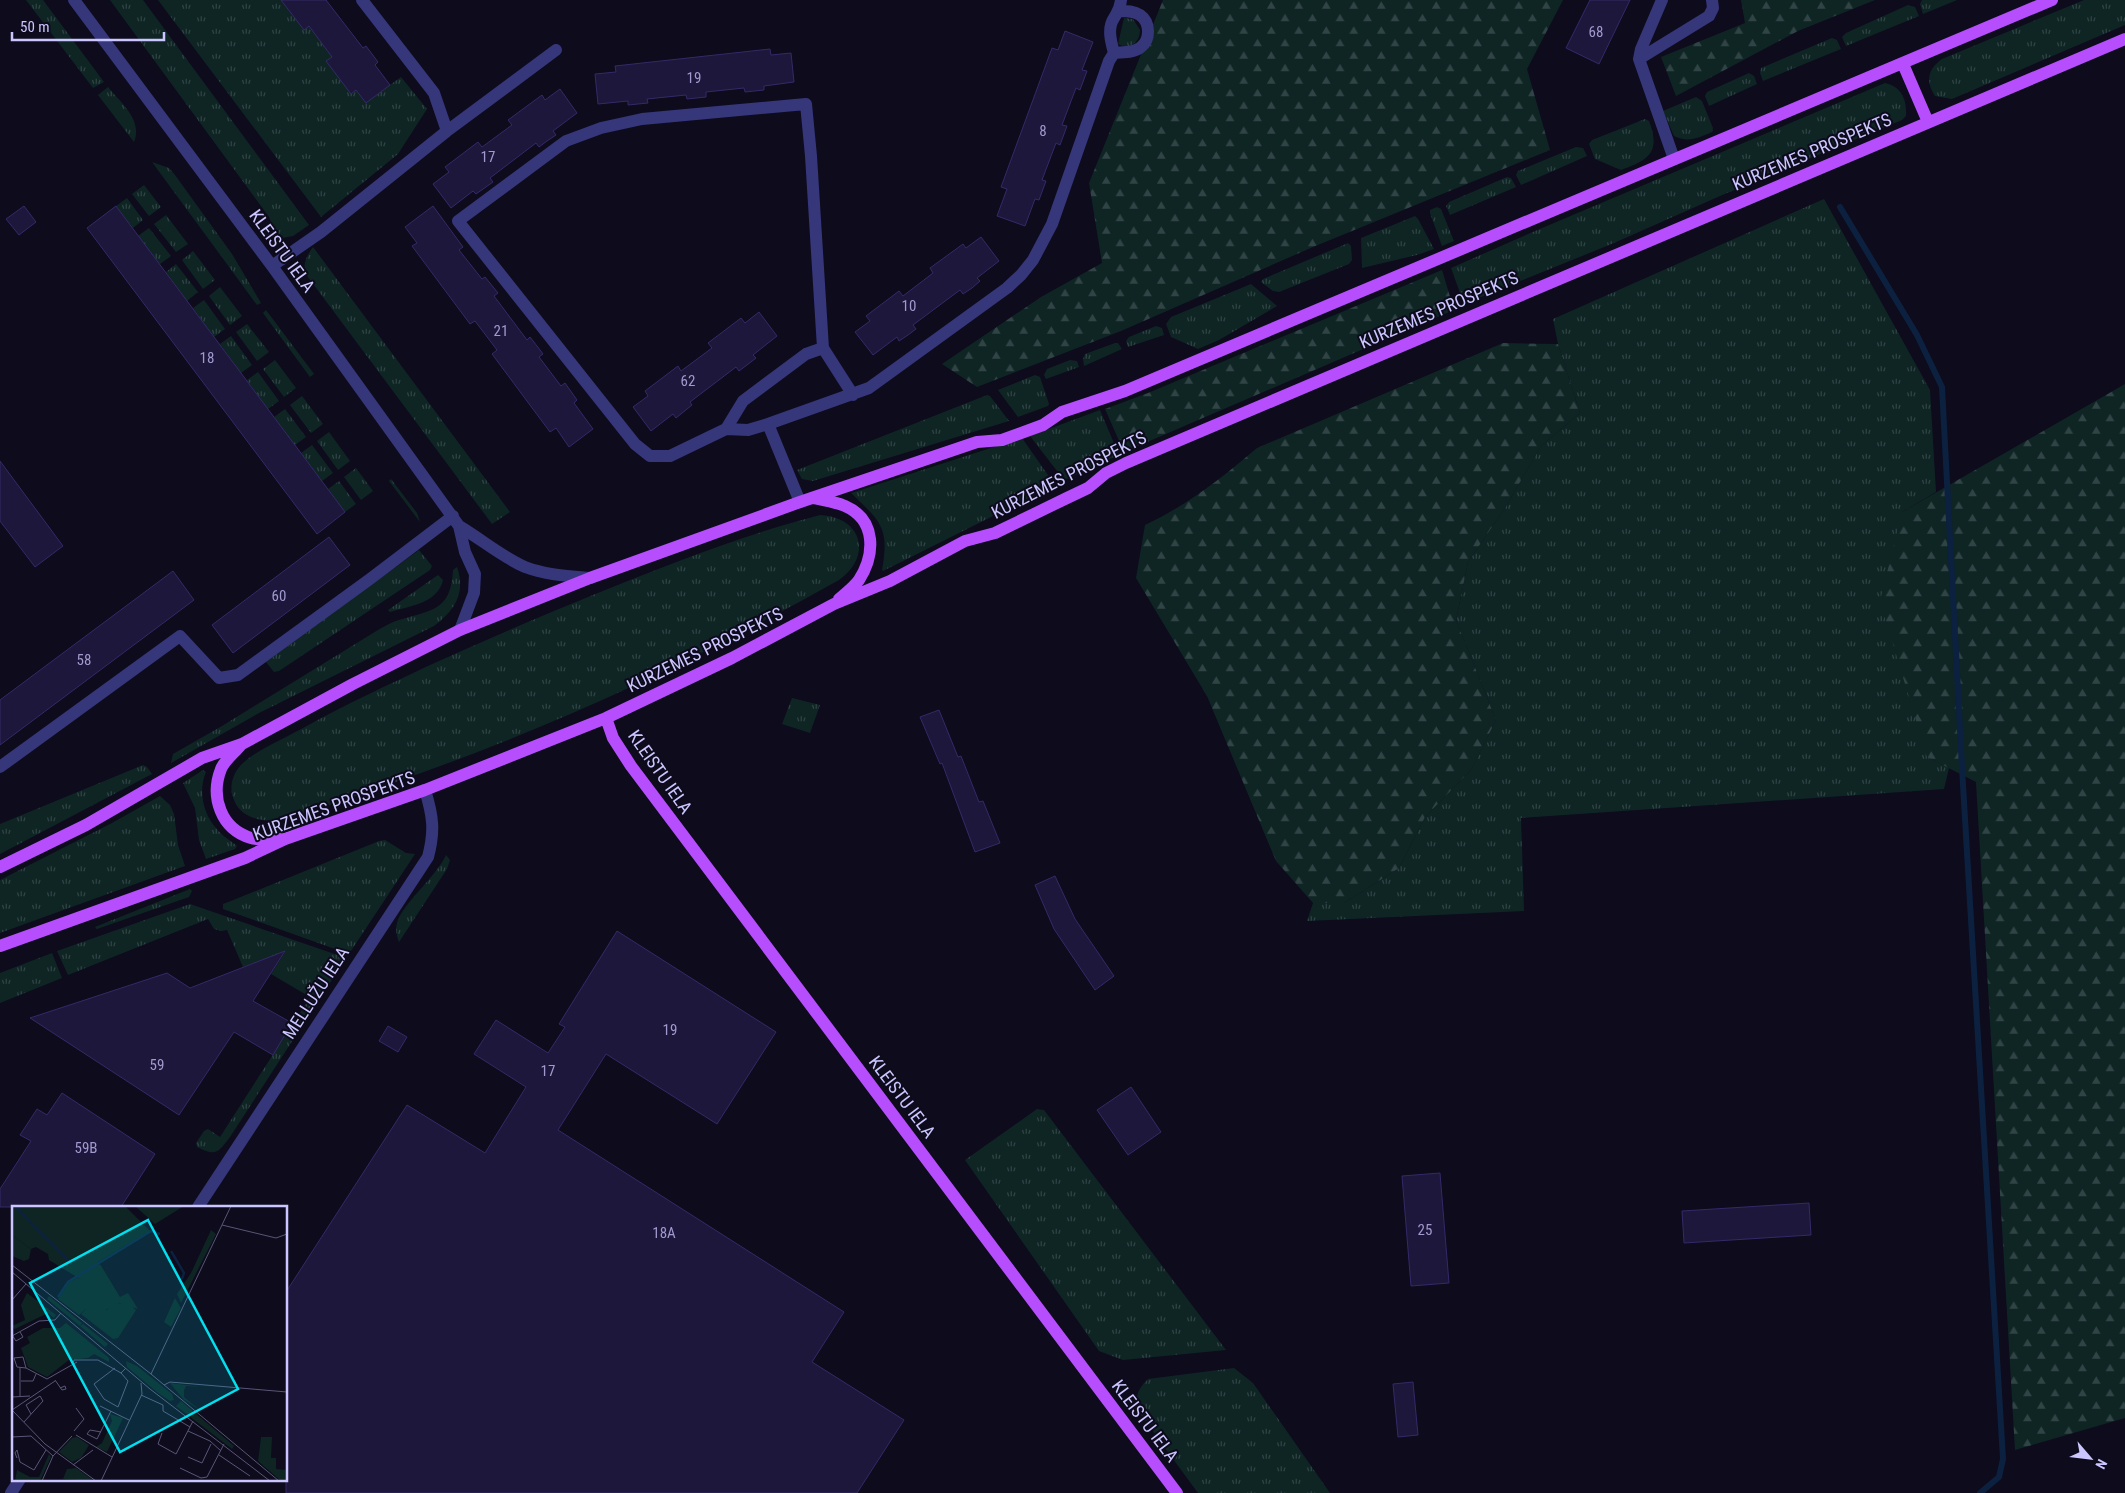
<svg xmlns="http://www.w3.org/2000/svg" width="2125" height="1493" font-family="'Roboto Condensed',sans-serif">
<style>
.grass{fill:url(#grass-tufts)}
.forest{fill:url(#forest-firs)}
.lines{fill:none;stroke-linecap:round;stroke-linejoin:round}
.stream{stroke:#0c213f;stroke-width:6}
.building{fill:#1e173c;stroke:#342a68}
.minor{stroke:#36367a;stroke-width:12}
.major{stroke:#b64efd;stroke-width:12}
.labels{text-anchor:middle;stroke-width:4;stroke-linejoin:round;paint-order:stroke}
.number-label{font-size:15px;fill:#a09ace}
.street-label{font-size:18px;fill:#cbc6ff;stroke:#0d0b1c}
.inset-river{fill:none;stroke:#0c213f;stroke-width:2.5}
.inset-road{fill:none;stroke:#595677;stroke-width:1}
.view{fill:#02dfef;fill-opacity:0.15;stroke:#02dfef;stroke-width:2.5}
.inset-edge{fill:none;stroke:#cbc6ff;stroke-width:2.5}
</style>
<defs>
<pattern id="grass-tufts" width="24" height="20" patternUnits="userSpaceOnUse" patternTransform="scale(1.25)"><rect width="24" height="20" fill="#0e2524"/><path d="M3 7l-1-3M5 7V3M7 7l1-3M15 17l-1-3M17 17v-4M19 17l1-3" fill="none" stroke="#304345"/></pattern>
<pattern id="forest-firs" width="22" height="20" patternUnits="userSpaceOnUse" patternTransform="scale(1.25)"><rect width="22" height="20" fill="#0e2524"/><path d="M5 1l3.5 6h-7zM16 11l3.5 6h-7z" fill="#304345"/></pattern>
</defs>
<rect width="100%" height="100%" fill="#0d0b1c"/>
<path class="grass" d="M26,0H43L104,82L93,88Z
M110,0H143L309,225L293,236L282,238L273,227L269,217Z
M158,0H281L304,30L309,26L332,57L327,61L356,90L366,102L401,77L427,109L398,154L321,217Z
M1922,0H1957L1923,14L1920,4Z
M2084,0H2125V25L1952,99L1935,96C1925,81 1928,69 1942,59Z
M1908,5L1915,7L1919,16L1846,46L1842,37L1846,33Z
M1124,18L1133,19L1140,30C1140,43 1129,50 1118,44Z
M1832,38L1837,40L1841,49L1763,81L1760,73L1761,68Z
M1749,73L1754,76L1757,84L1709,106L1705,96L1707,92Z
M1885,83C1902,87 1907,100 1906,116L1902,120L1720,196L1614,243L1464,304L1451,268L1535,231Z
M108,87C121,103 143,120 134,142L98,95Z
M1696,97L1702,101L1713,128L1712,132C1698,138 1688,143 1674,136L1663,111Z
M1645,119L1649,121C1661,152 1649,160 1621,170L1595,159L1589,144L1592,140Z
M1576,147L1583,148L1587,156L1521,185L1516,175L1518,171Z
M152,162L169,168L175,175L232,254L261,303L257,305Z
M1507,177L1511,178L1516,187L1450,215L1446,206L1449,202Z
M144,185L161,207L149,216L132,194Z
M127,198L143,220L133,228L116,206Z
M1824,199L1930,390L1936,492L1902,512L1927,757L1949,768L1944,789L1521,818L1524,911L1307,921L1313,903H1344L1399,868L1425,817L1471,770L1496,720L1456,620L1468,562L1505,508L1541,446L1580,413L1558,344L1553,319Z
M1437,207L1441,209L1454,241L1442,246L1430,213V210Z
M166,215L188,244L176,252L154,224Z
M1415,216L1418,219L1434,249L1417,255L1362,268L1361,238Z
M149,228L171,256L160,264L138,236Z
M1348,243L1351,246L1352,260L1349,264L1279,292L1273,291L1261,282L1263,279Z
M313,247L510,512L492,524L305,273C303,263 307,255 313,247Z
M193,251L215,280L203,289L182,260Z
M176,264L198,292L187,301L166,272Z
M1251,284L1277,306L1219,340L1198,349L1171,337L1166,324L1171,317Z
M220,287L242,316L230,325L209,296Z
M204,300L225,329L214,337L193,308Z
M266,310L314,374L310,377L263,313Z
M247,324L269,352L257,361L236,332Z
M1156,326L1162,328L1164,335L1128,347L1126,341L1129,337Z
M231,336L252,365L241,373L220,344Z
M1115,343H1118L1122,349L1084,366L1083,359L1085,354Z
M275,360L296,388L284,397L263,369Z
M1070,360L1077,361L1079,367L1046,379L1044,375L1047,369Z
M258,372L279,401L268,409L247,380Z
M1035,375L1040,377L1049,404L1048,406L1018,417L998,390Z
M987,395L990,396L1009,421L813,481L802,479L797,470Z
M302,396L323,424L311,433L290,405Z
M285,409L306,437L295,445L274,417Z
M1100,410L1119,455L1064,480L1030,436Z
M329,432L350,461L338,470L317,441Z
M1022,438L1055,485L883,571L882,570C890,527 880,521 851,493Z
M312,445L333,473L322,481L301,453Z
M356,468L373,491L361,500L344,477Z
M391,479L417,513L420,522L389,481Z
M339,481L356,504L345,512L328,489Z
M820,515C862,517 873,556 839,580C730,641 619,696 503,742C435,769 366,793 297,816C286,818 274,822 263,820C250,818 239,813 234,800C228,787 233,772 243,763C255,751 289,736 305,727C346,704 388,685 430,665C484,641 538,617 593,595C667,565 743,535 820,515Z
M419,550L432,566L430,570L279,671L274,672L266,662Z
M457,567C466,593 455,610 434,626L259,713L171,763L173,754L222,726L378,630C385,626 392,622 399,620C433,610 451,610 453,570Z
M438,575L443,580C438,603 410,606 390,612L388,610Z
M792,698L820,705L810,733L782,724Z
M143,765L147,767L152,774L0,854V824Z
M203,770L206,772C198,790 203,814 216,828C222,836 230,840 237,846L235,849L206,859L199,840L195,808L183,783Z
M160,796L170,805L174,814L178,845L185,866L0,933V880L112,823Z
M385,840L406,853L415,854L349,954L223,909V904L231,901L379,841Z
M446,855L450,860L447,869L399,942C397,936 395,930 397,923C402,904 436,877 446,855Z
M190,889L192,891L189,897L97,929L95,927Z
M190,904L346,958L230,1137C217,1154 216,1156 197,1147L196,1143L204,1131L208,1129L220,1137L310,997L271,974L285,952L243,967L227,930L222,931L214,929L208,919L68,975L57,951Z
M52,953L62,978L0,1003V973Z
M1037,1109L1044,1110L1226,1350L1123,1360L1099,1351L965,1160Z
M1234,1368L1253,1383L1330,1493H1198L1138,1411C1135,1397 1137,1390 1148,1379Z"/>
<path class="forest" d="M1163,0H1563L1527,69L1550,150L1313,247L1121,331L977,387L942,364L1041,297L1102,263L1089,183Z
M1741,0H1875L1798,31L1676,96L1661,57L1745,23Z
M1442,270L1454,310L1124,452L1105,409L1148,393Z
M1503,343L1558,344L1580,413L1541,446L1505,508L1468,562L1456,620L1496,720L1471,770L1425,817L1399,868L1344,903H1313L1276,861L1207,696L1136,578L1145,525C1186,506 1223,477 1257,448Z
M2125,384V1418L2015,1450L1976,782L1927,757L1880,601L1902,512Z"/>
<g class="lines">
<path class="stream" d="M1840,207L1917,335L1942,387L1962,768L2003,1459L1999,1477L1980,1493"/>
</g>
<path class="building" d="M281,0H326L363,48L366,46L378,62L375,65L390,85L366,103L356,90L351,94L326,61L332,57L309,26L304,30Z
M1590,0H1630L1599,64L1566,48Z
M1065,31L1093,42L1082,70L1087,71L1080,90L1076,88L1062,125L1067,126L1060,145L1056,143L1042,180L1046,181L1039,200L1035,199L1025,226L997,216L1007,189L1001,187L1052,48L1058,50Z
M770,49L771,55L791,53L794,82L764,86V90L745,92L744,88L706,92V97L687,99L686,95L647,99L648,103L628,105V101L598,104L595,74L616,72L615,66Z
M560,89L577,113L553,131L556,135L547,141L539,147L536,143L490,178L493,182L476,194L473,191L451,208L433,184L449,172L445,167L478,142L482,147L512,125L508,120L542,95L545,100Z
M24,206L36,222L19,235L6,219Z
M116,206L345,512L317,534L87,228Z
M433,206L463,247L459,250L482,279L485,277L498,293L494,296L527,340L530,337L537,346L543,354L539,357L561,386L565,383L577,400L574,403L593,429L569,447L556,428L550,432L492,354L497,350L475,321L470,324L412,246L417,243L405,227Z
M981,237L999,261L977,278L980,281L972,288L963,294L960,290L913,325L916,329L908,335L899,341L897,337L873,355L855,332L870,321L866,316L899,291L903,296L933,273L930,268L963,244L966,248Z
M759,312L777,336L753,355L756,358L747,365L739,371L736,367L690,402L692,405L676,418L673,414L651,431L633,407L648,396L645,391L678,366L681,371L712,348L708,343L741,318L745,323Z
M0,461L63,546L35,567L0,521Z
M329,537L350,565L233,653L212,625Z
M173,571L194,600L0,745V700Z
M939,710L958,757L961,756L979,802L983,801L1000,843L975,852L942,763L940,764L920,717Z
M1055,876L1075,919L1114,976L1095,990L1054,929L1035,885Z
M617,931L776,1032L717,1124L606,1054L558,1130L844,1312L812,1362L904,1420L857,1493H286V1292L407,1105L485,1153L526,1087L474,1054L496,1020L548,1053L565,1027L559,1024Z
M285,951L253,1001L292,1023L273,1055L234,1032L179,1115L30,1018L167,973L190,988Z
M388,1026L407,1037L398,1052L379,1041Z
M1131,1087L1161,1132L1128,1155L1097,1110Z
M62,1093L155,1154L121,1207H0V1189L31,1141L20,1135L37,1109L47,1115Z
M1440,1173L1449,1283L1411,1286L1402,1176Z
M1809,1203L1811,1235L1684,1243L1682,1211Z
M1413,1382L1418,1435L1398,1437L1393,1384Z"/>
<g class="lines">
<path class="minor" d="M74,0L272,266L459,526L465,552L475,574L474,593L460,630
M362,0L434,93L447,131
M1662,0L1641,49L1639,59L1674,159
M1114,53C1123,52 1134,53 1141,47C1151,39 1150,22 1140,15C1134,11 1127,11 1120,11
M1639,59L1709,16L1713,8L1712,0
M272,266L321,232L447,131L556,50
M768,424L748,430L726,429L670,456H650L635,444L458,221L566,141L601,128L642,119L806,104L811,156L823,348L853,395
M726,429L743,401L806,354L823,348
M800,502L768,424L869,388L1007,288L1021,275L1033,260L1052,224L1109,61L1114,53C1111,42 1107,28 1114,18C1118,11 1120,9 1121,0
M459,526C481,539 502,557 525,567C546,575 569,576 590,578
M0,767L180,636L219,678L238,675L370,579L453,516
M198,1207L428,857C435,831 433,816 425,790
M11,1493L20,1479"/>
<path class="major" d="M1903,64L1928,122
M814,498C824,500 835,502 845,506C877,520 875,555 859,580C854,587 846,593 839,599
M606,718L613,738L631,766L1177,1493
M240,746C234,753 224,761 221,769C210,797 221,829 251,838C260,841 273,839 282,839
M0,867L86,825L202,758L242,744L353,684L460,630L590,578L800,502L977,442L1002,440L1043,425L1062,412L1125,391L2052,0
M0,946L245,858L285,839L425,790L606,718L732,658L834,604L890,581L965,541L995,533L1067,498L1088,488L1106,473L1126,463L2125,39"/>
</g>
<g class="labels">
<g class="number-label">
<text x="1596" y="37">68</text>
<text x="694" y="83">19</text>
<text x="1043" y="136">8</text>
<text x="488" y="162">17</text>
<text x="909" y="311">10</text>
<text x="501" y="336">21</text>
<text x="207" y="363">18</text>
<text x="688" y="386">62</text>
<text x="279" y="601">60</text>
<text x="84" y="665">58</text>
<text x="670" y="1035">19</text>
<text x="157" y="1070">59</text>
<text x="548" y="1076">17</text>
<text x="86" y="1153">59B</text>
<text x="1425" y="1235">25</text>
<text x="664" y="1238">18A</text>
</g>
<g class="street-label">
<text transform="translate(1812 152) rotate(-23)" y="6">KURZEMES PROSPEKTS</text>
<text transform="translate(282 251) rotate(54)" y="6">KLEISTU IELA</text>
<text transform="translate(1439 310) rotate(-23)" y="6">KURZEMES PROSPEKTS</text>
<text transform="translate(1069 475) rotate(-27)" y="6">KURZEMES PROSPEKTS</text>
<text transform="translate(705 650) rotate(-26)" y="6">KURZEMES PROSPEKTS</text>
<text transform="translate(660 772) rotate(55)" y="6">KLEISTU IELA</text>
<text transform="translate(334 806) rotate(-20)" y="6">KURZEMES PROSPEKTS</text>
<text transform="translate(316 993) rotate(-57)" y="6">MELLUŽU IELA</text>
<text transform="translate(902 1097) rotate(53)" y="6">KLEISTU IELA</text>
<text transform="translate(1145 1421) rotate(53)" y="6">KLEISTU IELA</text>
</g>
</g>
<g transform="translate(12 1206)">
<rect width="275" height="275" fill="#0d0b1c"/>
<path d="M199,24L204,28L169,97L165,88L179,67ZM0,29L19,43L17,53L12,55L0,50ZM88,58L108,91L116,87L126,103L107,97L90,106L74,103L67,109L46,93L57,76L65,72L68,73ZM37,90L70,117L68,120L35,93ZM163,92L169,102L159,121L152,116ZM114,155L125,160L160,188L162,194L158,195L146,187L115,161ZM158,177L190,181L174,180L172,184V191L189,205L171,193ZM169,195L222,240L220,243L164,200ZM98,208L111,212L95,246L84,241L90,237L100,215ZM65,231L77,239L69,252L60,256L47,246L60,232ZM249,231H260L259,252H264V263L275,264V275H269L246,255ZM37,248L39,251L28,275H3L5,264L18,271H27ZM64,262L81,274L80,275L51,273L55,263Z" fill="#0e2524"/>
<path d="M0,0H113L138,25L86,56V61L76,71L68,73L37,54L36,48L24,41L19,43L0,29ZM123,0H172L143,18ZM15,87L44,109L42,112L36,107L3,123L0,120L13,114L9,99ZM102,97L117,98L124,104L106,132L101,133L69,108L74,103L95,104ZM54,117L97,152V156L82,148L76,152L57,154L35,171L16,161L9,142L18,137L15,131L31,122H48ZM71,118L96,138L93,141L68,120Z" fill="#0e2524"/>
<path class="inset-river" d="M3,0L19,17M20,18L57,55M159,45L172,67L170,73M46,91L56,76L139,25L148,28"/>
<path class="inset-road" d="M210,19L264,32L275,28M0,59L139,168L267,275M0,66L138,183L258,275M0,94L14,78M0,129L4,135L11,131L8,126M0,130L27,115L43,114L49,107M61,157L62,154H86L109,167L114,162M14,162L5,161L2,152L11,151L14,162L35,173L65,156M103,162L82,178L92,193L106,201L116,175L109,167M139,168L219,0M43,174L50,184L54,183L53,180L48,182M9,175H21L24,168M152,179L158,176L275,186M129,189L151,199V205L178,221M8,190V162M0,191L18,190M88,200L117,214M0,204L33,238L84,275M0,204L43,175M12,216L31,195L28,190L14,199L19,208M62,225L72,213L64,202M176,225L198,235L209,245M89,226L78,224L75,228L85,233L99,205M150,227L146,238L164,248L181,215M64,229L100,251M0,231L19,230L41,250M207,249L238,270M176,251L190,257L199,238M5,252L3,247L5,244L8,256L22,264L34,244M61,259L81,244M168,262L189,272L195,271L212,238M30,275L41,250L60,230M89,275L130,188L129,177"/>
<path class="view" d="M136,14L226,183L108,246L18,77Z"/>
<rect width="275" height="275" class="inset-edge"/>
</g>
<g transform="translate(2090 1458) rotate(118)" stroke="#0d0b1c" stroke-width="4" paint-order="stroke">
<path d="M0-4L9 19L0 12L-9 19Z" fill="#cbc6ff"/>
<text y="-8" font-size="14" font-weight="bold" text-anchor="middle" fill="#cbc6ff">N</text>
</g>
<path d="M12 32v8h152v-8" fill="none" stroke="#cbc6ff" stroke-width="2.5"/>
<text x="20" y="32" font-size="15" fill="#cbc6ff" stroke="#0d0b1c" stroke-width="4" paint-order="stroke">50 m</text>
</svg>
